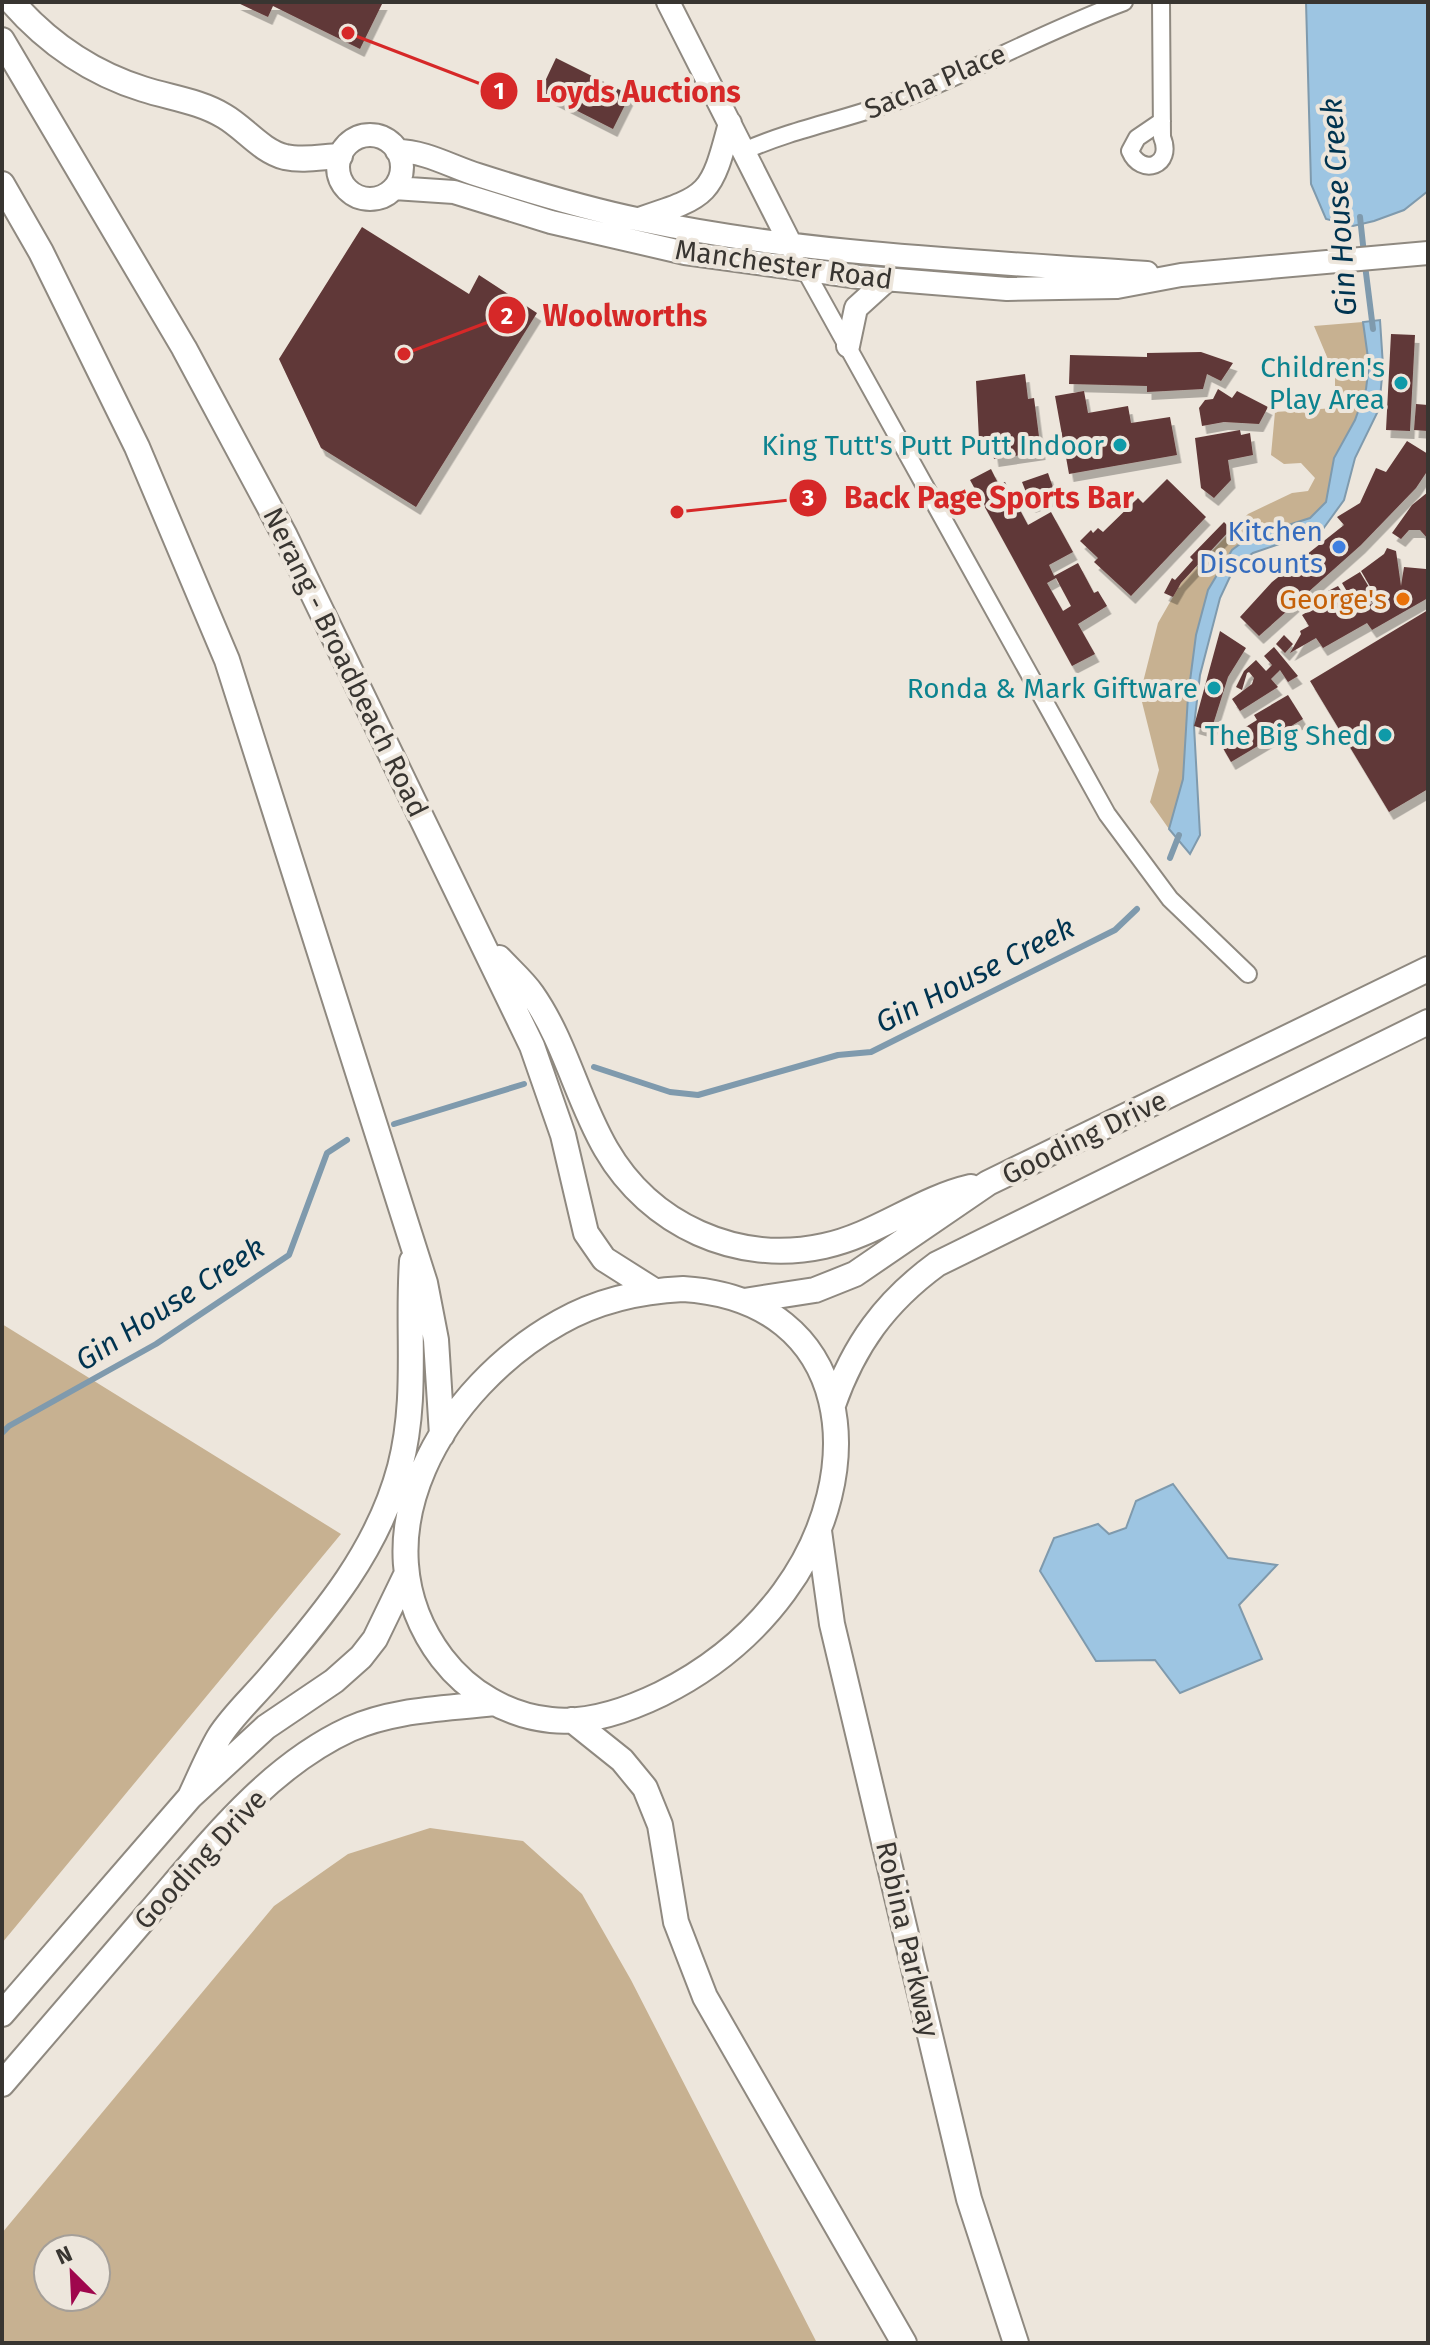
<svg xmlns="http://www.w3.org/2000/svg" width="1430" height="2345" font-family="'Fira Sans',sans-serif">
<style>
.green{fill:#c7b191;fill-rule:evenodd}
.water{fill:#9dc5e2;stroke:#7f9aad;stroke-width:2}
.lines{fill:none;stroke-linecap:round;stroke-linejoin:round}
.stream{stroke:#7f9aad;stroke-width:6}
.building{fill:#613837;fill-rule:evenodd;filter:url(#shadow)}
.street-casing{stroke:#8f8980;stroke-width:20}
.secondary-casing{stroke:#8f8980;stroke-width:26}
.primary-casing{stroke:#8f8980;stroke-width:28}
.street{stroke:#fff;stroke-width:16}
.secondary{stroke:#fff;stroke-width:22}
.primary{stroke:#fff;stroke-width:24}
.culture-dot{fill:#0f9aa8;stroke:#ede6dc;stroke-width:3}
.shop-dot{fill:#3f7fe0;stroke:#ede6dc;stroke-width:3}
.food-dot{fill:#e8710a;stroke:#ede6dc;stroke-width:3}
.labels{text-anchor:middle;stroke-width:8;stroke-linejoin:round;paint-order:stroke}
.street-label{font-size:28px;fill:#383531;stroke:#ede6dc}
.culture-label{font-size:28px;fill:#0d838f;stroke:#ede6dc;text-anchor:end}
.shop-label{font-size:28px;fill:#366cbe;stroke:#ede6dc;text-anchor:end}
.food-label{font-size:28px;fill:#c56008;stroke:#ede6dc;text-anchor:end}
.water-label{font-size:30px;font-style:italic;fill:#003450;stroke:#ede6dc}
.leader{fill:none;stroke:#d62828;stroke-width:3}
.callout-dot{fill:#d62828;stroke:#ede6dc;stroke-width:3}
.mark-label{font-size:24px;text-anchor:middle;font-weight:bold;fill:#fff}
.callout-label{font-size:30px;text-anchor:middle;font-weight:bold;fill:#d62828;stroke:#ede6dc;stroke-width:8;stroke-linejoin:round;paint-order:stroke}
</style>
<defs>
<filter id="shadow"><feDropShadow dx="4.5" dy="8" stdDeviation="0" flood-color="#0004"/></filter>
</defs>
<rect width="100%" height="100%" fill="#ede6dc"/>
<path class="green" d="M1363,322L1369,365L1366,389L1326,502L1310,518L1248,538L1208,590L1196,635L1188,696L1183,779L1169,829L1150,802L1159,770L1140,694L1158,623L1181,583L1248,514L1292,493L1308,491L1315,478L1301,463L1284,464L1271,455L1275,412L1335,408V376L1314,326Z
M2,1324L341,1534L2,1943Z
M430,1828L523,1841L582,1894L631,1980L817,2343H2V2233L274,1906L348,1854ZM96,2249V2297H48V2249Z"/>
<path class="water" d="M1306,2H1428V191L1404,210L1374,221L1353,226L1326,219L1311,184Z
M1380,320L1383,366L1379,409L1355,458L1344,500L1323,529L1253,553L1235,566L1220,598L1200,675L1194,726L1200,835L1190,854L1169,829L1183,779L1188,696L1196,635L1208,590L1232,550L1248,538L1310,518L1326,502L1334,458L1355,420L1366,389L1369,365L1363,322Z
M1173,1484L1228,1558L1277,1565L1239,1605L1262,1659L1180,1693L1155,1660L1096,1661L1040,1571L1054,1538L1098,1524L1109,1534L1126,1528L1136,1501Z"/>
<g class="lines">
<path class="stream" d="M1360,217L1364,254
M1365,265L1373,329
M1170,858L1179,835
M594,1067L670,1092L698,1095L838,1055L871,1052L1115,930L1137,909
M394,1124L524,1084
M2,1433L9,1426L156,1344L289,1255L327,1153L347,1140"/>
</g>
<path class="building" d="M236,2H383L360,49L273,6L268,17Z
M556,58L630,95L613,129L540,92Z
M362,227L469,294L479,275L537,313L416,507L321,448L279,359Z
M1391,334L1415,335L1410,431L1386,430Z
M1201,352L1233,363L1221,381L1207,374L1203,389L1147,392V386L1069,384L1070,355L1147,357V353Z
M1025,374L1028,399L1034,398L1041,452L994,459L991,438L979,440L976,381Z
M1218,389L1232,398L1237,391L1268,407L1259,424L1224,422L1202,426L1199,408L1205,400L1213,399Z
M1084,391L1088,413L1128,406L1131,423L1170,417L1177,455L1069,474L1055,396Z
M1416,404L1428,405V431L1414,430Z
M1240,430L1241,435L1250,433L1253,455L1228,460L1231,480L1214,498L1201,488L1195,438Z
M1407,441L1428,454V470L1416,488L1361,545L1259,636L1240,617L1272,582L1344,525L1337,517L1360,503L1376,468L1386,472Z
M991,469L999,485L1005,482L1028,525L1051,512L1073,552L1049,565L1054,576L1078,563L1094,593L1098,591L1107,606L1078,624L1095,654L1072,666L970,480ZM1056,578L1071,606L1063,611L1047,583Z
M1048,473L1056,496L1031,505L1022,482Z
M1167,479L1206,517L1131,596L1094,562L1098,558L1080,541L1091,530L1093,533L1098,528L1103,532L1138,498L1143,503Z
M1428,492V539L1420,530H1409L1401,539L1392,533L1412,505Z
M1224,522L1231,529L1181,583L1173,597L1164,593L1172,578L1175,580L1193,560L1190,557Z
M1387,548L1396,551L1401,586L1404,567L1426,569L1428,598L1372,630L1367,623L1323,648L1316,638L1290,653L1301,634L1300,631L1309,626L1302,615L1331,598L1328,591L1338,586L1356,613L1378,600L1361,571L1384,554Z
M1360,572L1376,599L1358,610L1342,583Z
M1428,610V789L1389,812L1310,681Z
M1220,631L1246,648L1228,677L1211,731L1194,726Z
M1284,635L1293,644L1285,653L1276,644Z
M1274,647L1298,676L1288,682L1280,670L1271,679L1278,687L1240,711L1232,699L1252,684L1254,678L1249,672L1247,673L1242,690L1236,687L1244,671L1256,660L1266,671L1272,665L1264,656Z
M1288,695L1303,719L1231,762L1220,743L1257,720L1254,715Z"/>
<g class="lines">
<g class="street-casing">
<path id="street" d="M1161,2L1162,137C1174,166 1141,177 1130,151L1137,138L1162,121
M744,151C800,126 861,117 917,93C987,64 1053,28 1124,2
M805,270L1107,814L1170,899L1248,974"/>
</g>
<g class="secondary-casing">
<path id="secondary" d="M668,2L794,251
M338 167a32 32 0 1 1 64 0a32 32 0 1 1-64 0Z
M397,151C425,151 452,167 478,175C531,192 587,209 641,220C807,255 978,261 1147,273
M394,188L454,192L551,222L685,253L859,277L1007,289L1117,287L1181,275L1428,253
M639,219C709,196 711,196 730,123
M848,346L856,308L888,279"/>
</g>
<g class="primary-casing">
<path id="primary" d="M12,2C47,42 92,73 143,89C171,98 199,101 224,116C245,128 261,151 285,157C303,161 321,157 340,156
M2,40L184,348L285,536L532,1046L563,1135L586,1233L604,1259L653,1290
M2,184L41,252L137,447L227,660L425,1283L436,1340L442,1435
M499,958C510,970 523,981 532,994C565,1041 577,1099 606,1149C650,1225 737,1265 824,1246C876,1235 919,1199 971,1187
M683,1289C856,1300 871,1474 784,1592C751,1637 711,1669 661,1694C628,1710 588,1724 551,1720C508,1716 468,1692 442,1658C351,1537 445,1386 560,1322C597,1301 641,1291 683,1289Z
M744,1301L815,1290L855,1274L988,1183L1428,969
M833,1405C854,1345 885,1302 937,1264L1428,1022
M819,1531L832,1624L969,2199L1016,2343
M572,1720L622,1760L645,1788L660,1825L676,1922L705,1997L904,2343
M190,1797C199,1778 208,1756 219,1737C232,1716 254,1696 270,1677C325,1613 378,1550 400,1467C418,1398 407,1331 412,1261
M2,2014L190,1797L266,1727L334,1681L361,1657L375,1639L405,1577
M2,2084C51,2027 100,1970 149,1913C208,1845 267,1767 350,1729C395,1709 446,1709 494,1703"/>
</g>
<use href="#street" class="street"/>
<use href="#secondary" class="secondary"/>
<use href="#primary" class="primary"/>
</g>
<g class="culture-dot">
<circle cx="1401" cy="383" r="8"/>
<circle cx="1120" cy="445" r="8"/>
<circle cx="1214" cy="688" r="8"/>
<circle cx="1385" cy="735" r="8"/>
</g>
<circle class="shop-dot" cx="1339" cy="547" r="8"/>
<circle class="food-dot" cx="1403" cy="599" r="8"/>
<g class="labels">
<g class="street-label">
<text transform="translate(935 81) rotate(-23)" y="10">Sacha Place</text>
<text transform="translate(784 264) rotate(8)" y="10">Manchester Road</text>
<text transform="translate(346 662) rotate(64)" y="10">Nerang - Broadbeach Road</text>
<text transform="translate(1084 1137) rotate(-26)" y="10">Gooding Drive</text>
<text transform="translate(200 1859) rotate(-47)" y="10">Gooding Drive</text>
<text transform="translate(908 1939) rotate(77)" y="10">Robina Parkway</text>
</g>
<g class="culture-label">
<text x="1385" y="377">Children's<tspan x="1385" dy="32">Play Area</tspan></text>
<text x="1104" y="455">King Tutt's Putt Putt Indoor</text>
<text x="1198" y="698">Ronda &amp; Mark Giftware</text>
<text x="1369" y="745">The Big Shed</text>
</g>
<g class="shop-label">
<text x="1323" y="541">Kitchen<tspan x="1323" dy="32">Discounts</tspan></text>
</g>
<g class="food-label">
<text x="1387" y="609">George's</text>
</g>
<g class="water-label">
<text transform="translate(1339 207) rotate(-94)" y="10">Gin House Creek</text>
<text transform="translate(975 975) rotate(-27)" y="10">Gin House Creek</text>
<text transform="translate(170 1304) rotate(-33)" y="10">Gin House Creek</text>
</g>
</g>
<path class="leader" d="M348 33L499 91M404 354L507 315M677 512L808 498"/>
<g class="callout-dot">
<circle cx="348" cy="33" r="8"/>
<circle cx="404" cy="354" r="8"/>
<circle cx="677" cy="512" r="8"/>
<circle cx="499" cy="91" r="20"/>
<circle cx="507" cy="315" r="20"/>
<circle cx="808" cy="498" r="20"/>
</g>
<g class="mark-label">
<text x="499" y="99">1</text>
<text x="507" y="324">2</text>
<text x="808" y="506">3</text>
</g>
<g class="callout-label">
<text x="638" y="102">Loyds Auctions</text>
<text x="625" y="326">Woolworths</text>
<text x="989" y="508">Back Page Sports Bar</text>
</g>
<rect width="1430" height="2345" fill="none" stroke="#383531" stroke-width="8"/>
<g transform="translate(72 2273) rotate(336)"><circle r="38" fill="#ede6dc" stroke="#a59f98" stroke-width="2"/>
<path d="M0-6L14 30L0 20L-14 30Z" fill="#9f074d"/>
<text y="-12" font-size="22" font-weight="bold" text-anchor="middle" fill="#383531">N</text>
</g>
</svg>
